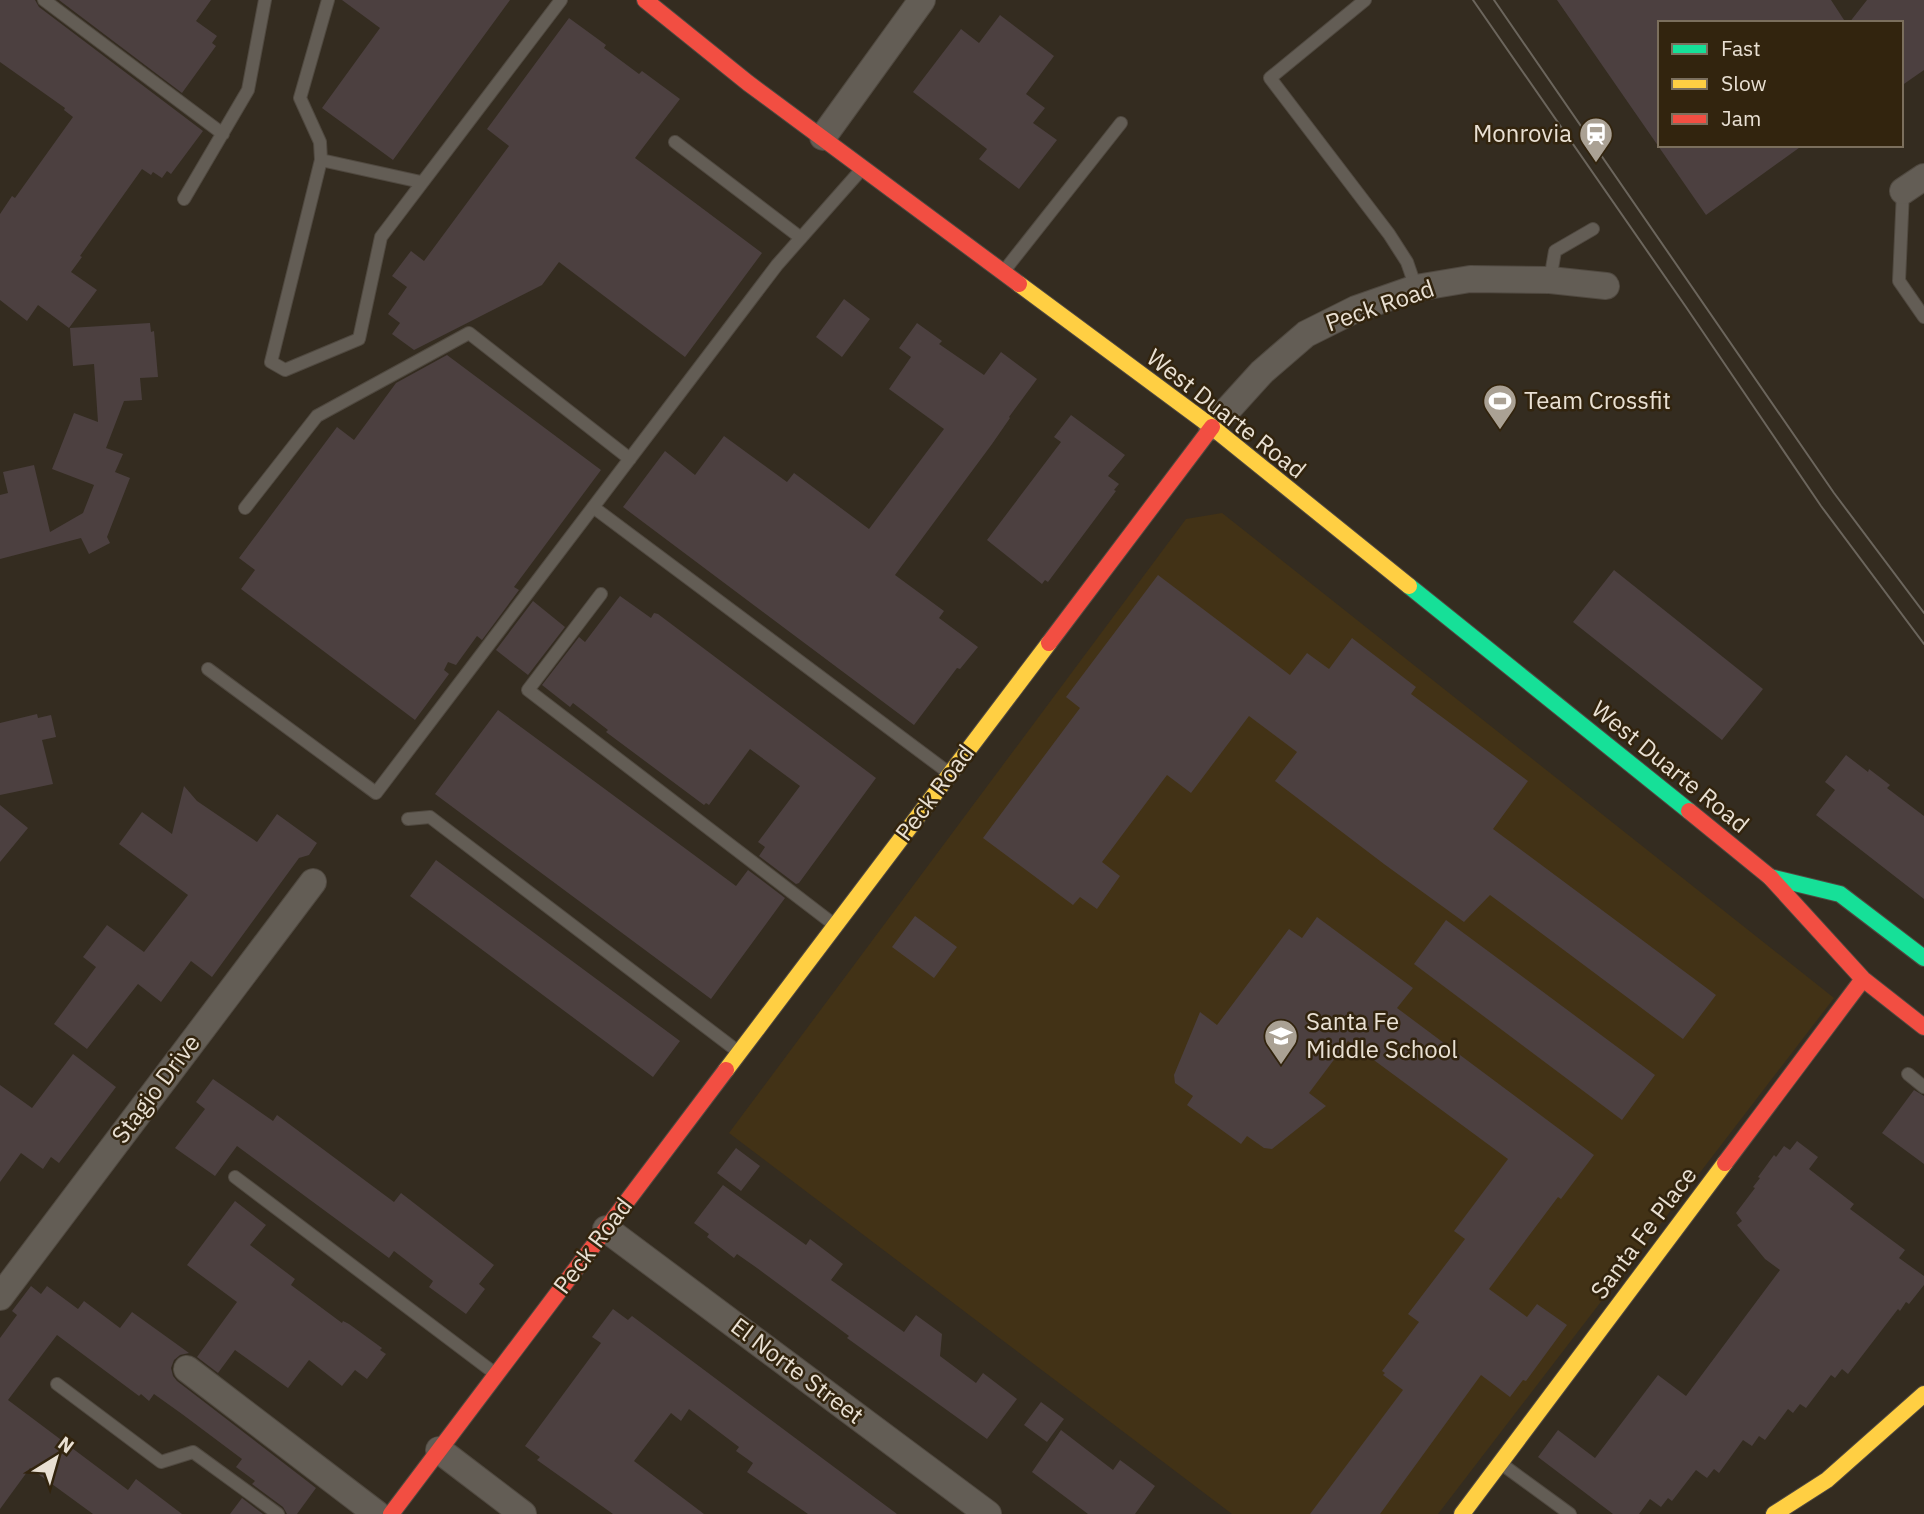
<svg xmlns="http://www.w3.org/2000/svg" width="1924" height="1514" font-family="'IBM Plex Sans',sans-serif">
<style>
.built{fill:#423216}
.building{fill:#4c4040}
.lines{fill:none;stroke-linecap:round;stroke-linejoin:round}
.lane-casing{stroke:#504940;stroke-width:14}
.street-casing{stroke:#504940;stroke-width:28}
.fast-casing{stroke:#504940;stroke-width:18}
.slow-casing{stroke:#504940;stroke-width:18}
.jam-casing{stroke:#504940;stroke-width:18}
.lane{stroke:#635d55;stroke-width:12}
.street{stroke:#635d55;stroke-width:26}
.fast{stroke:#16e098;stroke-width:16}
.slow{stroke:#ffcf43;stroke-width:16}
.jam{stroke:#f24e42;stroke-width:16}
.tram{stroke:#6b655c;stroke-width:2}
.labels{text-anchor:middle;stroke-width:5;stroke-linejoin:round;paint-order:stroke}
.poi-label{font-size:24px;fill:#e9e0d3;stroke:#32240e;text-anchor:start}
.street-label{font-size:24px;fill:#e9e0d3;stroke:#32240e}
</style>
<rect width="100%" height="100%" fill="#342c20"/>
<path class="built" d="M1222,513L1834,998L1438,1514H1232L729,1133L1186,519Z"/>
<path class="building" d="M0,0H35L39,7L203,131L171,174L167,171L162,178L153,172L151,175L142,169L80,256L82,257L71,272L97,290L69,328L38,305L27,321L0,300V214L12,196L15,198L73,117L64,110L65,108L0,62Z
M59,0H211L196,21L217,36L212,43L216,46L182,93Z
M342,0H510L393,160L322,108L380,28Z
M1557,0H1831L1846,23H1660V145H1803L1706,215Z
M1867,0H1924V70L1901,86V23H1849Z
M1000,15L1054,56L1026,94L1045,108L1033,123L1057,140L1019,189L979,159L987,149L913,92L961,29L979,43Z
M569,18L606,45L604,48L639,74L642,71L680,99L635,158L762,253L685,357L559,262L542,285L414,350L392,334L400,323L388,314L407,287L392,276L411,251L424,261L509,146L487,129Z
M844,299L870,319L842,357L816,337Z
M150,323L151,332L154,331L158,377L140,378L142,400L124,401L106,448L123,454L115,472L130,478L107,537L110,543L89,554L81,538L0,559V495L8,493L3,472L34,465L50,532L83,513L94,485L52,469L74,413L98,422L94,364L73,366L70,328Z
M917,323L942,341L939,344L984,375L1001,352L1037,379L1009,417L1010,418L992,444L895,575L944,611L939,618L978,647L960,669L957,668L914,725L623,507L665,451L695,475L724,436L787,482L794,473L869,529L944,429L889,389L911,357L899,348Z
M447,355L601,470L514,587L519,590L482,640L477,636L456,665L448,662L444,670L449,674L415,720L241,589L255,570L239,558L337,427L354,440L396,383Z
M1071,415L1125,455L1108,476L1119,484L1114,490L1116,491L1048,582L1045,580L1042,584L987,540L1061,442L1054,437Z
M1614,570L1763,689L1722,740L1573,622Z
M1158,575L1290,675L1307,653L1329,669L1352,638L1416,687L1411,694L1528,781L1493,829L1716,995L1683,1039L1490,895L1464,922L1384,864L1275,781L1297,752L1249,716L1191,793L1167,775L1102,862L1120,876L1097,909L1080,897L1073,905L983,838L1080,708L1066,697Z
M620,596L651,618L654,613L658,614L876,778L799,883L796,884L759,856L765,847L758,842L800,786L750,749L709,805L706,803L704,805L606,732L608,730L573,703L570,707L542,685L579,637L585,642Z
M533,601L565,627L528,675L496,650Z
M498,710L736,886L748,870L785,898L711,999L435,794Z
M37,714L38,718L51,715L56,737L42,740L53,784L0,795V723Z
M1846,755L1868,772L1869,769L1890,785L1887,788L1924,816V899L1816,815L1835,790L1825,782Z
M184,786L197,801L257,842L277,814L317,843L309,855L299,858L212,977L191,961L161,1002L138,984L87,1049L54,1024L96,967L83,957L107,925L144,952L188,895L119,844L142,812L172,834Z
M0,805L28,828L0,862Z
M436,860L680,1041L653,1077L410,896Z
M915,916L957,947L934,978L892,947Z
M1317,917L1413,988L1397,1008L1594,1155L1561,1199L1558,1197L1489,1289L1527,1317L1537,1304L1567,1325L1526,1381L1523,1380L1510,1397L1481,1375L1380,1514H1310L1403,1390L1383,1375L1385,1373L1382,1371L1419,1322L1408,1314L1465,1239L1454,1231L1508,1159L1348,1041L1309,1093L1326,1106L1272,1149L1264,1148L1247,1136L1241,1144L1187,1105L1193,1096L1175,1083L1174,1075L1200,1012L1217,1025L1289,929L1302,938Z
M1446,920L1655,1075L1622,1120L1414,964Z
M73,1054L116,1087L59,1163L51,1157L43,1169L21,1153L0,1182V1085L32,1108Z
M213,1079L273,1121L277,1115L394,1202L401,1193L494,1265L479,1284L485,1289L466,1314L429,1287L433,1281L394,1251L389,1258L237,1146L215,1176L175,1148L205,1109L196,1102Z
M1914,1090L1924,1096V1164L1882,1133Z
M1797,1141L1818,1157L1809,1169L1854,1204L1850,1209L1905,1250L1899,1258L1924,1276V1285L1909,1304L1906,1302L1900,1311L1898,1309L1848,1374L1842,1369L1835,1378L1831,1375L1806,1408L1800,1404L1793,1413L1788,1409L1765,1440L1759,1436L1752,1446L1743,1440L1719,1473L1714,1469L1707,1478L1696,1470L1672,1501L1668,1498L1661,1507L1650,1499L1639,1514H1613L1538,1457L1558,1430L1595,1458L1658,1375L1686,1396L1780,1270L1765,1259L1737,1225L1742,1221L1736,1213L1755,1188L1753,1187L1760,1178L1758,1177L1774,1155L1776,1157L1784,1146L1790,1150Z
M736,1148L760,1166L741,1191L717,1173Z
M723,1185L806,1245L810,1239L843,1264L831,1280L852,1295L904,1332L916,1315L942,1334L940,1356L976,1383L983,1373L1017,1399L987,1439L847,1338L849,1336L757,1268L737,1254L734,1258L707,1237L709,1234L694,1223Z
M235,1201L266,1225L250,1245L295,1279L291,1285L342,1323L343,1321L349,1324L382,1348L380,1350L386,1354L367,1379L355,1370L342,1386L309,1360L288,1388L235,1350L218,1373L197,1357L237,1302L187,1265Z
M31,1286L41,1294L47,1286L78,1309L84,1301L120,1328L132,1312L189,1353L180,1355L174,1360L171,1368L173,1376L177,1381L316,1488L297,1514H287L283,1507L252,1484L255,1481L236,1467L242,1459L182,1414L154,1394L149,1401L141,1394L139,1396L57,1335L8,1400L128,1490L136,1479L182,1514H93L30,1468L0,1509V1338L17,1315L12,1311Z
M613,1309L628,1320L632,1316L897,1514H808L747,1472L753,1463L736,1451L739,1447L689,1409L681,1421L671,1413L634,1461L704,1514H613L537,1460L540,1457L525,1446L601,1343L592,1337Z
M1041,1402L1064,1419L1047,1442L1024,1425Z
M1061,1430L1113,1470L1120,1460L1155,1486L1135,1514H1088L1032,1472Z
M242,1498L263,1514H230Z"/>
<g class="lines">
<g class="lane-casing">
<path id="lane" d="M44,0L223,134
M328,0L300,98L320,142L321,160L271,362L285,370L359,339L381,237L561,0
M1365,0L1270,78L1389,234L1407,262L1416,288
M675,142L801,238
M321,160L421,182
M1903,191L1899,281L1924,317
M184,199L248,90L265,0
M1004,271L1121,123
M1550,280L1555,251L1593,229
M593,507L949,773
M245,508L317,416L469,333L630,459
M601,594L528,690L832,923
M208,669L376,793L777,265L861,170
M408,819L430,817L736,1050
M1908,1074L1924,1087
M235,1177L493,1372
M57,1384L161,1462L193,1452L278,1514
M1503,1465L1570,1514"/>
</g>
<g class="street-casing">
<path id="street" d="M823,137L922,0
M1903,191L1924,177
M1212,427L1262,372L1306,334L1356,309L1416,288L1470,279L1550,280L1606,286
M606,1229L988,1514
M0,1297L313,882
M187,1369L377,1514
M439,1450L523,1514"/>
</g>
<g class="fast-casing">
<path id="fast" d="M1409,586L1689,811
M1770,877L1840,894L1924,958"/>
</g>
<g class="slow-casing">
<path id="slow" d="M1019,284L1212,427L1409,586
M726,1070L1049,643
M1462,1514L1725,1163
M1774,1514L1827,1480L1924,1394"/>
</g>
<g class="jam-casing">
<path id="jam" d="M645,0L748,83L1019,284
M1049,643L1212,427
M1689,811L1770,877L1863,979L1924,1027
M1725,1163L1863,979
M391,1514L726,1070"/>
</g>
<use href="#lane" class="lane"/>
<use href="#street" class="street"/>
<use href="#fast" class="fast"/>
<use href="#slow" class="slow"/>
<use href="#jam" class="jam"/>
<path class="tram" d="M1473,0L1686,307L1821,506L1924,644
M1494,0L1834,493L1924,613"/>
</g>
<defs>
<g id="station-pin" transform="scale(1.75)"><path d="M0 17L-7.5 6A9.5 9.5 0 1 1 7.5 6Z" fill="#aaa194" stroke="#32240e"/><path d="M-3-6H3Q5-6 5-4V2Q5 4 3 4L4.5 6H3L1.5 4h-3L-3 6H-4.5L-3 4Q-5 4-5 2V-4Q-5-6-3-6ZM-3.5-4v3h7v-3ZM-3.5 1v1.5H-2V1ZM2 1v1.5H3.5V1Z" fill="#fff"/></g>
<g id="stadium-pin" transform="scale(1.75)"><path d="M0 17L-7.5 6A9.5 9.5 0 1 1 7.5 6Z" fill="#aaa194" stroke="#32240e"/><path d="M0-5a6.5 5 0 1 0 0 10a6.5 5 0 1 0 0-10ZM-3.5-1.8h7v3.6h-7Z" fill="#fff"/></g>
<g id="school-pin" transform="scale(1.75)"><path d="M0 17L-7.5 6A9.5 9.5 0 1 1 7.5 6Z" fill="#aaa194" stroke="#32240e"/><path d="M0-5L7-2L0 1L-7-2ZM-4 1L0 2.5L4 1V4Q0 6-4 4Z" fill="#fff"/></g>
</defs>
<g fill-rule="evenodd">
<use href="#station-pin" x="1596" y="134"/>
<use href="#stadium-pin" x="1500" y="401"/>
<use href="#school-pin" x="1281" y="1036"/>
</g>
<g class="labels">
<g class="poi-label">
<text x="1572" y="142" text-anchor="end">Monrovia</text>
<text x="1524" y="409">Team Crossfit</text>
<text x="1306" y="1030">Santa Fe<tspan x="1306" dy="28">Middle School</tspan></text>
</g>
<g class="street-label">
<text transform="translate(1380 306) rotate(-19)" y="8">Peck Road</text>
<text transform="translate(1226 414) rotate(38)" y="8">West Duarte Road</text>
<text transform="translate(1670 767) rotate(39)" y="8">West Duarte Road</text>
<text transform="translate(935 793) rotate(-53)" y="8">Peck Road</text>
<text transform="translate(156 1089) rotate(-53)" y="8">Stagio Drive</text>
<text transform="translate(1644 1233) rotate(-53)" y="8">Santa Fe Place</text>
<text transform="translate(593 1246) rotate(-53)" y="8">Peck Road</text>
<text transform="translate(797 1371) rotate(37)" y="8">El Norte Street</text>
</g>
</g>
<rect x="1658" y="21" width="245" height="126" fill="#32240e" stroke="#7b6f5d" stroke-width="2"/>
<rect x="1672" y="44" width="35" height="10" fill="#16e098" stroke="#7b6f5d" stroke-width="2"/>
<text x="1721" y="56" font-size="21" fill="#e9e0d3">Fast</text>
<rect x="1672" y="79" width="35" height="10" fill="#ffcf43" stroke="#7b6f5d" stroke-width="2"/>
<text x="1721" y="91" font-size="21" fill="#e9e0d3">Slow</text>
<rect x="1672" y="114" width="35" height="10" fill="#f24e42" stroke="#7b6f5d" stroke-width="2"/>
<text x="1721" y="126" font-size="21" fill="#e9e0d3">Jam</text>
<g transform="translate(56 1458) rotate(37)" stroke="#32240e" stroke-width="5" paint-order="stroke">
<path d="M0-5L12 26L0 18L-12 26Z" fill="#e9e0d3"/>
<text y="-10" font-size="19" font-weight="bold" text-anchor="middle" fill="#e9e0d3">N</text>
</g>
</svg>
